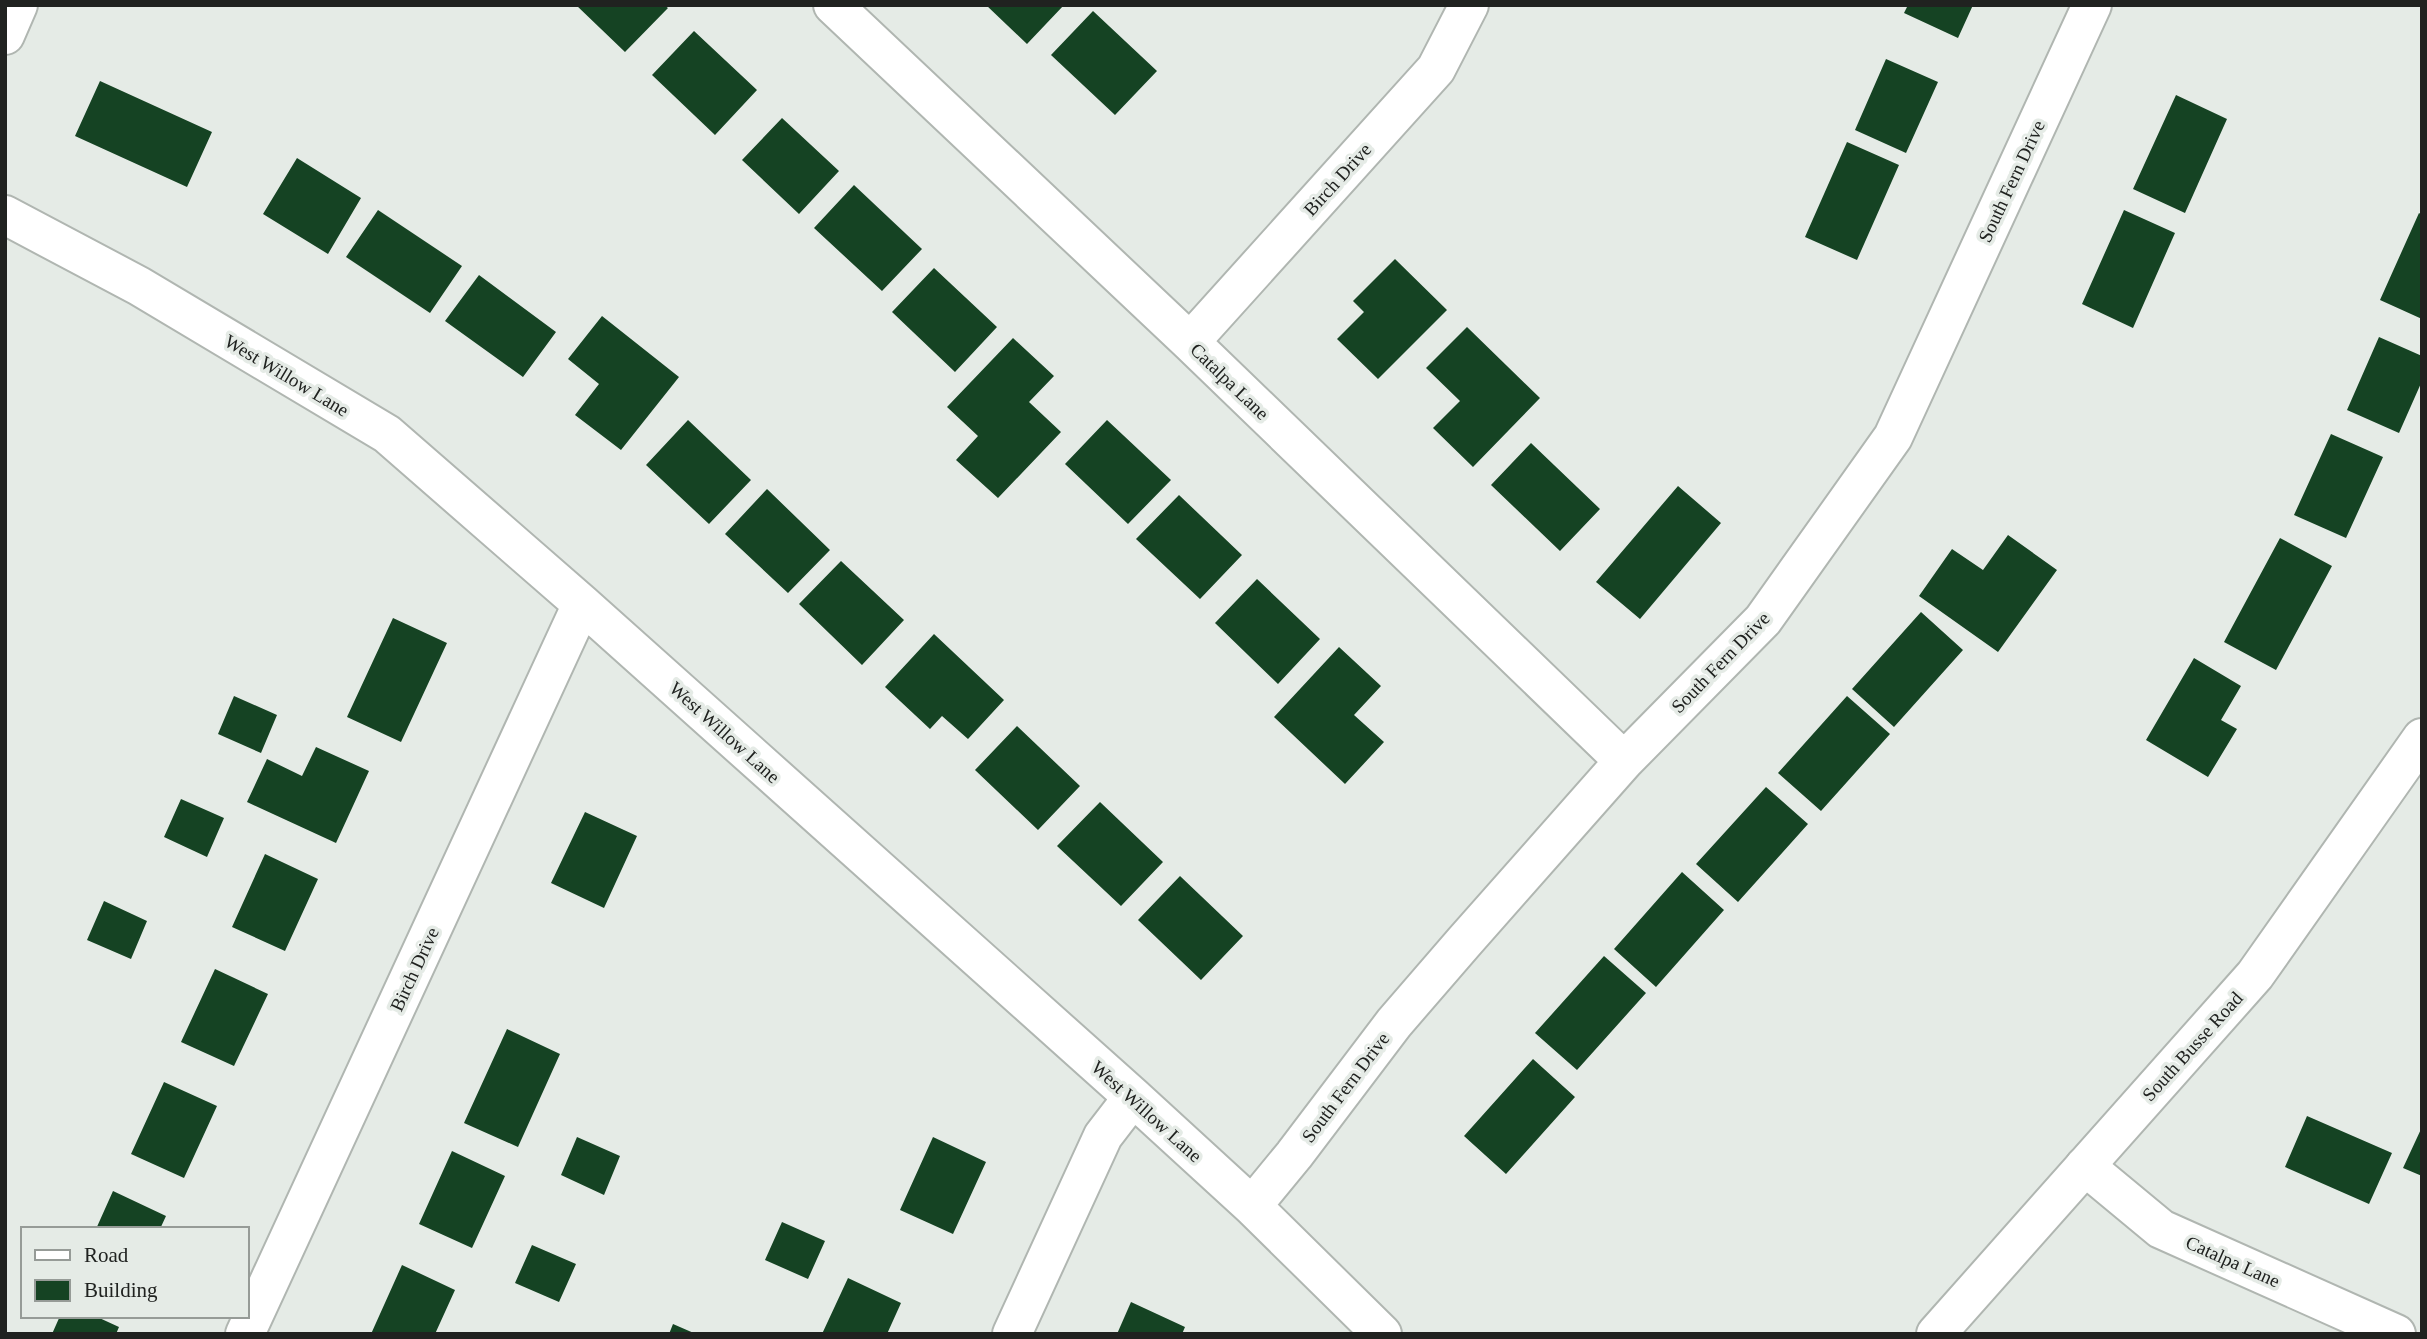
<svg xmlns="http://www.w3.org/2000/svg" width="2427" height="1339" font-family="Georgia,serif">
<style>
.building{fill:#154323}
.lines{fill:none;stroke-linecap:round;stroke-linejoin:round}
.minor-casing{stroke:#b0b6b1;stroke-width:42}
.major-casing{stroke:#b0b6b1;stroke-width:42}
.minor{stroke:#fff;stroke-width:38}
.major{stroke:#fff;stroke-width:38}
.labels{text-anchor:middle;stroke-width:7;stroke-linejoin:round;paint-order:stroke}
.street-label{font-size:19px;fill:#202220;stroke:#e5ebe6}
</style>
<rect width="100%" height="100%" fill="#e5ebe6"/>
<path class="building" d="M576,5H664L668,8L625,52Z
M986,5H1064L1027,44Z
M1908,5H1973L1958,38L1904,13Z
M1093,11L1157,71L1115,115L1051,55Z
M694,31L757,90L715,135L652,75Z
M1886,59L1938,82L1906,153L1855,130Z
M100,81L212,132L187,187L75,136Z
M2176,95L2227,119L2185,213L2133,189Z
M782,118L839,171L799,214L742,160Z
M1847,142L1899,165L1857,260L1805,237Z
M297,158L361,198L328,254L263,214Z
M854,185L922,249L882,291L814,228Z
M378,210L462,266L430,313L346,257Z
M2124,210L2175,233L2133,328L2082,304Z
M2419,213L2422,215V319L2380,300Z
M1395,259L1447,310L1378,379L1337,339L1364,312L1353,301Z
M934,268L997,327L955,372L892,312Z
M479,275L556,332L523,377L445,321Z
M602,316L679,377L621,450L575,415L599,384L568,359Z
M1467,327L1540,398L1473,467L1433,428L1460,401L1426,368Z
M2379,337L2422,356V381L2399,433L2347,410Z
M1013,338L1054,376L1029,402L1061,432L998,498L956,460L978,436L947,407Z
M688,420L751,480L709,524L646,465Z
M1107,420L1171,480L1128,524L1065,464Z
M2331,434L2383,457L2346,538L2294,515Z
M1531,443L1600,509L1560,551L1491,485Z
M1678,486L1721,523L1640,619L1596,582Z
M767,489L830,550L788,593L725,534Z
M1179,495L1242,555L1200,599L1136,539Z
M2008,535L2057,570L1998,652L1919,596L1952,549L1983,570Z
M2280,538L2332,566L2276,670L2224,642Z
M841,561L904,620L862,665L799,604Z
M1257,579L1320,639L1278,684L1215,623Z
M1921,612L1963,650L1894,727L1852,689Z
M393,618L447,643L401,742L347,717Z
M934,634L1004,700L968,739L942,716L930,729L885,687Z
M1339,647L1381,686L1354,715L1384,742L1345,784L1274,717Z
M2194,658L2241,686L2221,720L2237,729L2208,777L2146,740Z
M234,696L277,715L261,753L218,734Z
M1847,696L1890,734L1821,811L1778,773Z
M1017,726L1080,786L1038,830L975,770Z
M316,747L369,771L336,843L247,802L267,759L302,776Z
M1766,787L1808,824L1738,902L1696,864Z
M181,799L224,818L207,857L164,837Z
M1100,802L1163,862L1121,906L1057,846Z
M585,812L637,836L604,908L551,883Z
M265,854L318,879L285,951L232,927Z
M1682,872L1724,910L1656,987L1614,949Z
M1180,876L1243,936L1201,980L1138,920Z
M104,901L147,921L131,959L87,940Z
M1604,956L1646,993L1577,1070L1535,1033Z
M215,969L268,994L234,1066L181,1042Z
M507,1029L560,1054L518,1147L464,1123Z
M1533,1059L1575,1097L1506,1174L1464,1136Z
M164,1082L217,1106L184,1178L131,1154Z
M2307,1116L2392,1153L2369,1204L2285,1167Z
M2422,1127V1176L2403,1168Z
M577,1137L620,1156L604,1195L561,1175Z
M933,1137L986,1162L953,1234L900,1210Z
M452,1151L505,1176L472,1248L419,1224Z
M113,1191L166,1216L160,1229H96Z
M782,1222L825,1241L808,1279L765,1260Z
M532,1245L576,1264L559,1302L515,1283Z
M402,1265L455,1290L435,1334H371Z
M848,1278L901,1303L887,1334H822Z
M1131,1302L1185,1327L1182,1334H1117Z
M60,1316H95L119,1327L116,1334H52Z
M673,1324L696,1334H669Z"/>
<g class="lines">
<g class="minor-casing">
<path id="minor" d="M833,5L1190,342L1624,761
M5,35L18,5
M5,215L139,286L387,434L582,604L1133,1097L1252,1206L1382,1334
M1190,342L1436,69L1469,5
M2085,1166L2161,1229L2396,1334
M1252,1206L1294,1155L1394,1023L1464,942L1624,761L1763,620L1893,437L2092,5
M245,1334L582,604
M1012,1334L1103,1136L1133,1097"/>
</g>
<g class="major-casing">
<path id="major" d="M1936,1334L2255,975L2422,738"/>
</g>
<use href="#minor" class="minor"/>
<use href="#major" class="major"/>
</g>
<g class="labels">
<g class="street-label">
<text transform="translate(1337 179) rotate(-48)" y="7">Birch Drive</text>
<text transform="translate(2011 181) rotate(-65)" y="7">South Fern Drive</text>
<text transform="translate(287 375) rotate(31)" y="7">West Willow Lane</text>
<text transform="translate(1230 381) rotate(44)" y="7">Catalpa Lane</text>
<text transform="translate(1720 662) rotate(-46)" y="7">South Fern Drive</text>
<text transform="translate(725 732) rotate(42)" y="7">West Willow Lane</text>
<text transform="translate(414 969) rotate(-65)" y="7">Birch Drive</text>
<text transform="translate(2192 1046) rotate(-48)" y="7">South Busse Road</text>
<text transform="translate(1345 1087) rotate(-53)" y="7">South Fern Drive</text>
<text transform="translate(1147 1111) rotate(42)" y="7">West Willow Lane</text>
<text transform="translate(2233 1261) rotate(24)" y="7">Catalpa Lane</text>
</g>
</g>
<rect width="2427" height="1339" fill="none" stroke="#202220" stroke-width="14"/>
<rect x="21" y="1227" width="228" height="91" fill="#e5ebe6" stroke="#969b97" stroke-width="2"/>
<rect x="35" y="1250" width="35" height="10" fill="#ffffff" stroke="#969b97" stroke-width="2"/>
<text x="84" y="1262" font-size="21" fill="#202220">Road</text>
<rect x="35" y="1280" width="35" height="21" fill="#154323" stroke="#969b97" stroke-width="2"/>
<text x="84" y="1297" font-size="21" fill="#202220">Building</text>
</svg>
